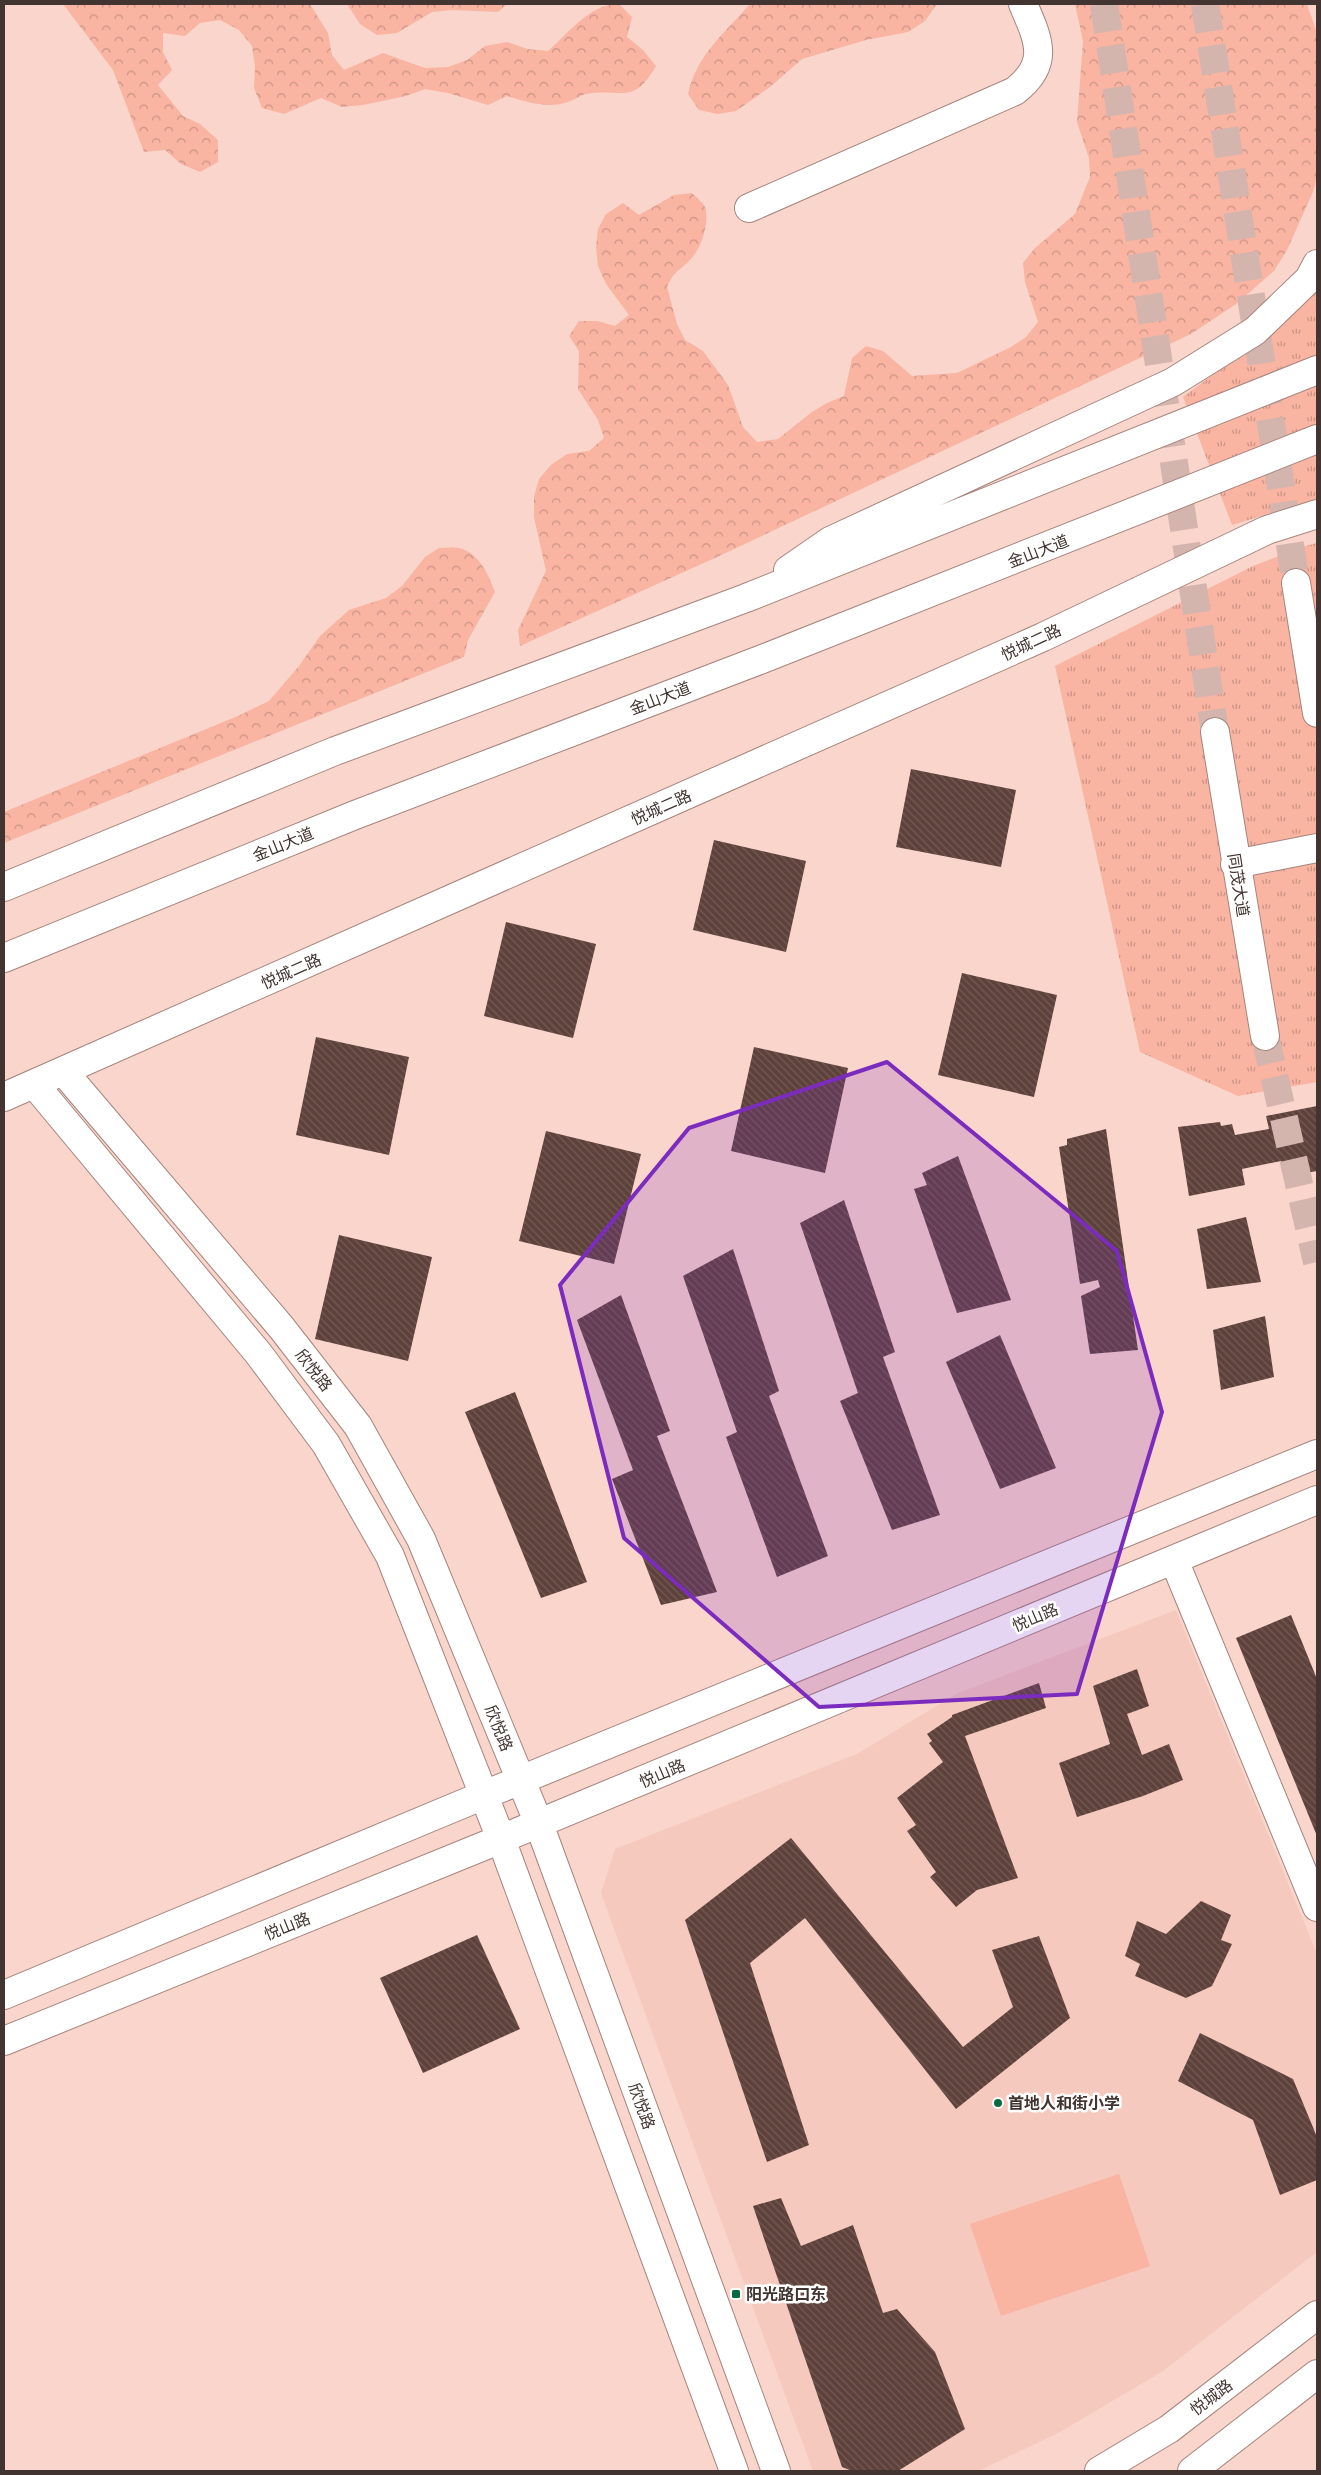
<svg xmlns="http://www.w3.org/2000/svg" width="1321" height="2475" font-family="'Exo 2','Noto Sans SC',sans-serif">
<style>
.built{fill:#f5c9be}
.grass{fill:url(#grass-tufts)}
.forest{fill:url(#forest-crowns)}
.pitch{fill:#f9b4a2}
.building{fill:url(#building-back-hatch)}
.lines{fill:none;stroke-linecap:round;stroke-linejoin:round}
.major-tunnel{stroke:#d4b5ad;stroke-width:28;stroke-dasharray:28 14;stroke-linecap:butt}
.minor-casing{stroke:#a5847c;stroke-width:30}
.major-casing{stroke:#a5847c;stroke-width:30}
.highway-casing{stroke:#a5847c;stroke-width:30}
.minor{stroke:#fff;stroke-width:28}
.major{stroke:#fff;stroke-width:28}
.highway{stroke:#fff;stroke-width:28}
.marked{fill:#7b2cbf;fill-opacity:0.2;stroke:#7b2cbf;stroke-width:4;stroke-linejoin:round}
.poi-dot{fill:#0b6b40;stroke:#fff;stroke-width:2}
.labels{text-anchor:middle;stroke-width:5;stroke-linejoin:round;paint-order:stroke}
.street-label{font-size:16px;fill:#423431;stroke:#fff}
.poi-label{font-size:16px;font-weight:bold;fill:#423431;stroke:#fff;text-anchor:start}
</style>
<defs>
<pattern id="grass-tufts" width="24" height="20" patternUnits="userSpaceOnUse" patternTransform="scale(1.25)"><rect width="24" height="20" fill="#f9b4a2"/><path d="M3 7l-1-3M5 7V3M7 7l1-3M15 17l-1-3M17 17v-4M19 17l1-3" fill="none" stroke="#cb9385"/></pattern>
<pattern id="forest-crowns" width="20" height="18" patternUnits="userSpaceOnUse" patternTransform="scale(1.25)"><rect width="20" height="18" fill="#f9b4a2"/><path d="M2 6a3 3 0 1 1 6 0M12 15a3 3 0 1 1 6 0" fill="none" stroke="#cb9385"/></pattern>
<pattern id="building-back-hatch" width="6" height="6" patternUnits="userSpaceOnUse" patternTransform="scale(1.25)"><rect width="6" height="6" fill="#5e413a"/><path d="M-1 5l2 2M0 0l6 6M5-1l2 2" fill="none" stroke="#735b55"/></pattern>
</defs>
<rect width="100%" height="100%" fill="#f9d5cc"/>
<path class="built" d="M1176,1610L1317,1954V2252L1163,2371L1060,2432L978,2471H813L601,1893L615,1849L857,1754L958,1693Z"/>
<path class="grass" d="M1317,277V499L1232,525L1183,397L1286,320Z
M1317,543V1082L1238,1096L1140,1052L1055,666L1253,566L1302,547Z"/>
<path class="forest" d="M63,4H310L328,33L332,55L344,70L383,53L425,68L448,67L467,60L485,46L507,42L527,49L548,51C569,33 589,4 619,4L632,17L627,37L643,50L656,66C633,106 623,88 586,94C580,95 575,100 568,102C549,109 525,102 507,96L488,105L448,93L425,89L406,96L363,105L342,107L321,98L284,114L262,108L254,88L255,66L252,46L239,30L220,20L200,23L185,36L163,33V52L172,70L158,85L183,116L200,124L218,140V162L200,172L181,164L165,150L144,152L113,70Z
M347,4H507L498,12L452,10L432,12L397,33L377,35L360,24Z
M750,4H937L925,21L908,32L866,40L802,59L770,87L736,111L718,114L699,110L688,94C697,54 725,33 750,4Z
M1075,4H1307L1317,33V177L1313,192L1287,250L1274,271L1236,304L1191,334L717,557L520,646L518,630L546,571L534,517V497L539,479L551,465L567,454L589,451L604,438L598,420L578,389L579,351L569,336L579,321H597L615,326L629,315L606,284L598,266L596,247L598,229L606,214L623,203L639,215L674,195L692,193C695,197 703,202 705,207C710,223 701,250 689,261C677,273 675,270 667,287L677,324L685,340L703,351L728,385L743,427L757,442L778,439L812,412L827,403L844,396L852,358L866,346L883,351L912,376L957,373L1011,347L1026,337L1038,322L1025,282L1023,263L1034,249L1075,214L1090,177L1089,158L1077,122L1083,41Z
M439,548C446,548 453,547 459,548C479,552 489,576 495,592L468,640L464,657L4,843V812L238,716L269,701L299,666L320,636L349,610L386,598L402,586L425,557Z"/>
<path class="pitch" d="M1119,2174L1150,2266L1001,2316L970,2224Z"/>
<path class="building" d="M911,769L1016,790L1001,867L896,847Z
M714,840L806,861L786,952L693,930Z
M506,922L596,944L573,1038L484,1016Z
M962,973L1057,995L1034,1097L938,1075Z
M316,1037L409,1057L389,1155L296,1135Z
M754,1047L848,1068L825,1173L731,1151Z
M1317,1106V1171L1284,1177L1281,1161L1242,1169L1245,1185L1189,1196L1178,1127L1220,1122L1221,1126L1232,1124L1235,1135L1269,1129L1266,1116Z
M1106,1129L1138,1350L1090,1354L1081,1296L1100,1287L1098,1280L1080,1284L1059,1147L1067,1145V1139Z
M546,1131L641,1154L614,1264L519,1241Z
M958,1156L1011,1300L957,1313L914,1189L927,1185L922,1173Z
M844,1200L895,1352L883,1357L940,1515L892,1530L840,1401L858,1393L800,1223Z
M1246,1217L1261,1282L1207,1289L1197,1229Z
M339,1235L432,1257L408,1361L315,1339Z
M733,1249L779,1391L769,1396L828,1556L777,1577L726,1437L737,1432L683,1276Z
M621,1295L670,1431L657,1436L717,1592L661,1605L612,1479L633,1470L577,1320Z
M1265,1316L1274,1377L1221,1390L1213,1330Z
M1000,1335L1056,1468L1000,1489L946,1362Z
M515,1392L587,1582L541,1598L465,1412Z
M1291,1615L1317,1679V1836L1236,1638Z
M1137,1669L1149,1706L1127,1714L1142,1755L1169,1744L1183,1780L1143,1796L1077,1817L1059,1763L1110,1744L1093,1686Z
M1039,1683L1046,1708L965,1736L1018,1878L977,1890L956,1907L930,1877L936,1872L907,1831L916,1825L897,1798L943,1762L929,1743L932,1741L927,1734L952,1717V1715Z
M791,1838L963,2047L1013,2007L992,1950L1039,1936L1070,2018L956,2109L805,1918L750,1963L809,2145L767,2162L685,1920Z
M1201,1901L1231,1915L1221,1940L1232,1944L1212,1986L1186,1998L1135,1976L1140,1964L1125,1956L1137,1921L1166,1934Z
M477,1935L520,2029L423,2073L380,1978Z
M1200,2033L1293,2079L1317,2137V2180L1280,2195L1253,2120L1178,2081Z
M781,2198L801,2246L853,2225L883,2313L897,2309L935,2352L965,2429L898,2471H852L842,2467L753,2206Z"/>
<g class="lines">
<path class="major-tunnel" d="M1104,4L1215,732
M1205,4L1296,583
M1265,1036L1317,1262"/>
<g class="minor-casing">
<path id="minor" d="M749,208L1015,91C1051,63 1038,39 1023,4
M1235,864L1317,848
M4,1097L1043,637L1267,530L1317,514
M1174,1560L1317,1907
M4,1995L484,1795
M4,2041L501,1839"/>
</g>
<g class="major-casing">
<path id="major" d="M1296,583L1317,713
M1215,732L1265,1036
M64,1072L281,1327L358,1426L421,1539L539,1824L776,2471
M35,1085L258,1353L326,1444L390,1556L501,1839L734,2471
M484,1795L1317,1454
M501,1839L1317,1500
M1099,2471L1169,2429L1317,2315
M1192,2471L1317,2374"/>
</g>
<g class="highway-casing">
<path id="highway" d="M788,570L830,541L1173,382L1255,331L1309,279L1317,264
M4,887L335,751L746,598L1317,370
M4,958L355,815L765,658L1317,439"/>
</g>
<use href="#minor" class="minor"/>
<use href="#major" class="major"/>
<use href="#highway" class="highway"/>
</g>
<path class="marked" d="M887,1062L1117,1251L1162,1412L1077,1694L819,1707L624,1538L560,1285L689,1128Z"/>
<g class="poi-dot">
<circle cx="998" cy="2103" r="5"/>
<rect x="731" y="2289" width="10" height="10" rx="2.5"/>
</g>
<g class="labels">
<g class="street-label">
<text transform="translate(1038 551) rotate(-21)" y="6">金山大道</text>
<text transform="translate(1031 642) rotate(-25)" y="6">悦城二路</text>
<text transform="translate(660 698) rotate(-21)" y="6">金山大道</text>
<text transform="translate(661 807) rotate(-24)" y="6">悦城二路</text>
<text transform="translate(283 844) rotate(-22)" y="6">金山大道</text>
<text transform="translate(1239 885) rotate(81)" y="6">同茂大道</text>
<text transform="translate(291 971) rotate(-24)" y="6">悦城二路</text>
<text transform="translate(314 1370) rotate(52)" y="6">欣悦路</text>
<text transform="translate(1035 1617) rotate(-23)" y="6">悦山路</text>
<text transform="translate(499 1728) rotate(68)" y="6">欣悦路</text>
<text transform="translate(662 1773) rotate(-23)" y="6">悦山路</text>
<text transform="translate(287 1926) rotate(-22)" y="6">悦山路</text>
<text transform="translate(642 2106) rotate(70)" y="6">欣悦路</text>
<text transform="translate(1211 2397) rotate(-37)" y="6">悦城路</text>
</g>
<g class="poi-label">
<text x="1008" y="2109">首地人和街小学</text>
<text x="746" y="2300">阳光路口东</text>
</g>
</g>
<rect width="1321" height="2475" fill="none" stroke="#423431" stroke-width="10"/>
</svg>
